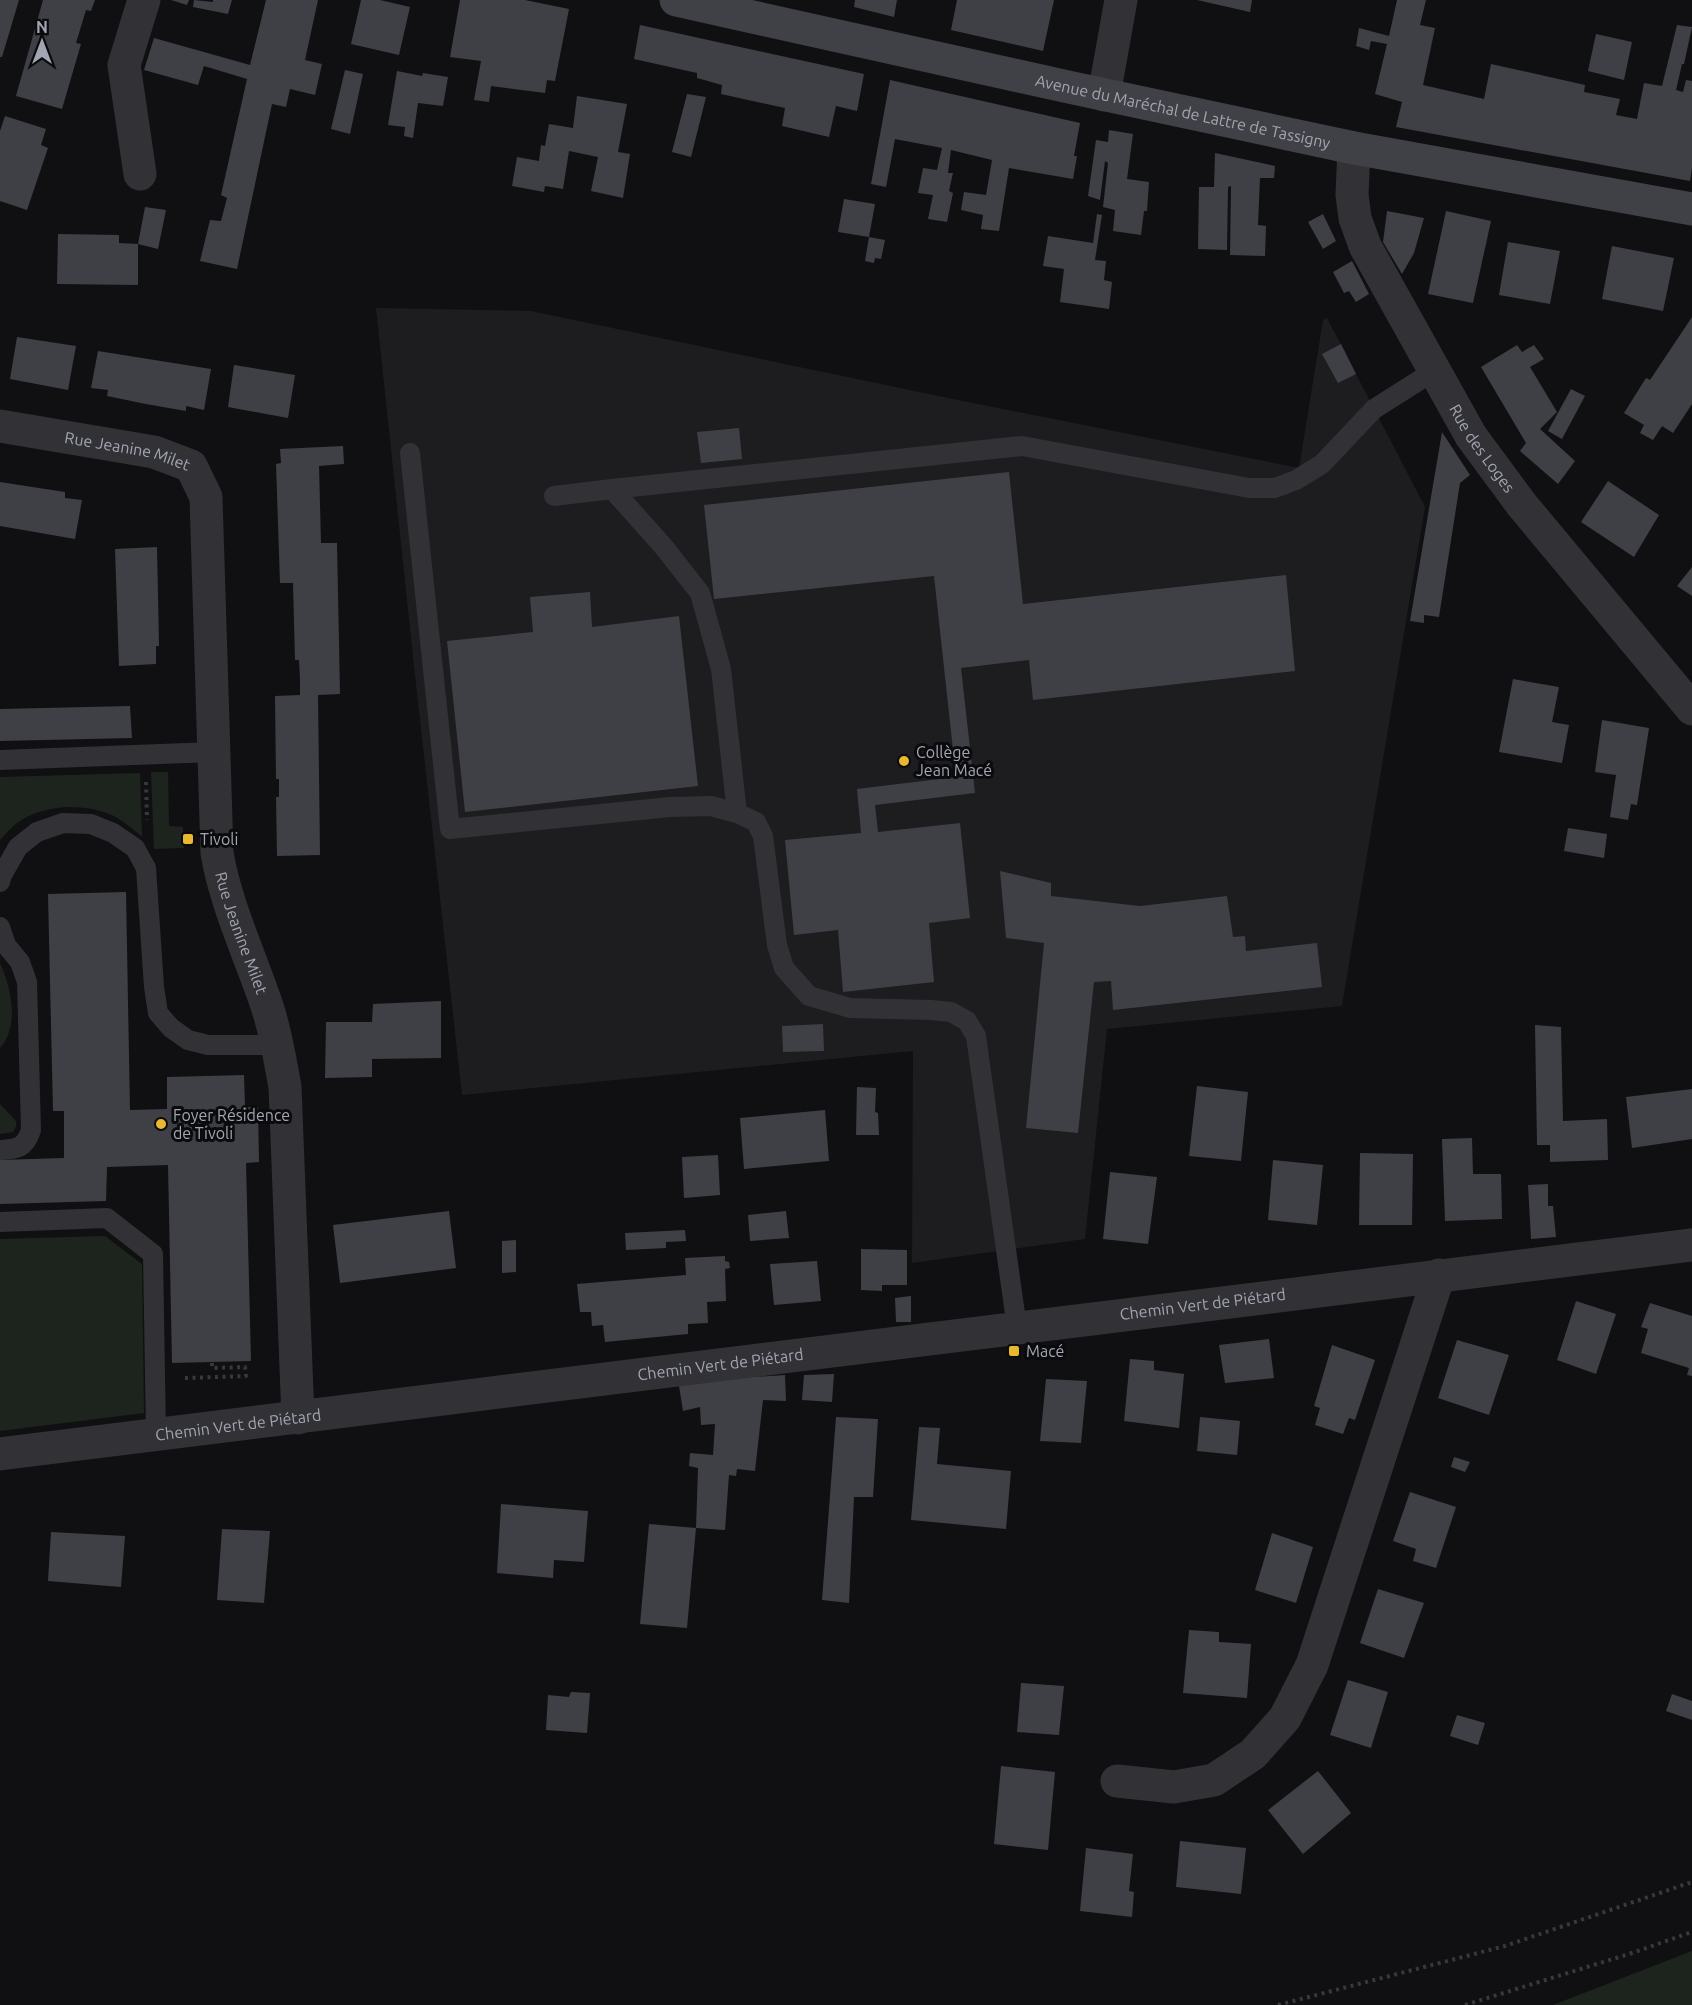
<svg xmlns="http://www.w3.org/2000/svg" width="1692" height="2005" font-family="Ubuntu,sans-serif">
<style>
.built{fill:#1d1c1f}
.green{fill:#1d241e}
.building{fill:#3f4045}
.lines{fill:none;stroke-linecap:round;stroke-linejoin:round}
.path{stroke:#38393d;stroke-width:4;stroke-dasharray:3 4.5;stroke-linecap:butt}
.lane{stroke:#323236;stroke-width:20}
.street{stroke:#323236;stroke-width:33}
.secondary{stroke:#404146;stroke-width:33}
.poi-dot{fill:#e9b831;stroke:#0b0b0d;stroke-width:2}
.labels{text-anchor:middle;stroke-width:6;stroke-linejoin:round;paint-order:stroke}
.street-label{font-size:16px;fill:#a2a6b2;stroke:#0b0b0d}
.poi-label{font-size:16px;fill:#a2a6b2;stroke:#0b0b0d;text-anchor:start}
</style>
<rect width="100%" height="100%" fill="#101012"/>
<path class="built" d="M376,308L531,311L953,399L1299,468L1323,320L1327,318L1425,507L1342,1006L1107,1029L1085,1239L912,1263L913,1051L462,1095L415,675Z"/>
<path class="green" d="M151,772H168L169,826L183,827L184,848L154,849Z
M140,773L142,837C132,828 120,818 107,813C79,803 42,805 17,823C10,828 5,835 0,840V777Z
M0,963C11,987 20,1026 0,1048Z
M0,1104L16,1121V1126L13,1132L0,1134Z
M105,1236L142,1264L144,1413L0,1431V1239Z
M1692,1951V2005H1553Z"/>
<path class="building" d="M0,0H19L2,57H0Z
M43,0H95L91,11L86,10L76,43L81,44L62,109L16,96Z
M171,0H189L187,5Z
M194,0L213,2V0H232L228,14L193,7Z
M266,0H318L305,60L322,64L315,95L290,89L286,107L272,104L237,269L200,261L210,220L221,221L227,198L221,195L247,79L204,66L198,85L144,70L154,38L250,65Z
M361,0H380L410,7L399,55L351,44Z
M460,0H525L569,9L555,81L547,80L545,93L491,86L489,102L474,100L481,61L450,57Z
M855,0H897L894,17L854,7Z
M957,0H1054L1043,51L951,30Z
M1197,0H1252L1250,12Z
M1397,0H1426L1420,25L1435,28L1423,85L1484,99L1491,64L1585,85L1584,92L1620,99L1616,115L1637,119L1644,83L1662,86L1677,25L1692,27L1684,64H1682L1676,90L1683,92L1686,80L1692,81V168L1690,181L1396,127L1402,102L1375,94L1387,44L1371,41L1369,50L1356,46L1359,28L1389,36Z
M640,25L864,74L857,111L836,106L829,137L782,126L785,108L721,94L722,85L697,78V73L634,59Z
M1596,34L1632,42L1624,80L1588,71Z
M345,70L363,74L350,134L331,129Z
M397,71L422,76L423,73L448,77L443,106L418,103L413,138L404,136L405,127L388,125Z
M890,80L1080,123L1074,156H1077L1073,179L1009,168L999,231L981,229L983,215L961,210L964,192L986,195L992,160L951,150L948,173H953L949,191L953,193L947,222L928,219L933,195L918,193L923,168L937,170L942,148L895,139L886,187L871,184Z
M687,94L706,97L691,157L672,152Z
M577,96L627,104L618,152L630,154L623,198L591,191L598,157L569,151L563,189L545,186L544,192L512,186L517,157L539,161L541,145L545,146L549,124L573,128Z
M5,116L46,129L41,145L48,148L27,210L0,201V131Z
M1109,130L1133,134L1127,179L1149,182L1147,211H1144L1141,235L1113,231L1115,210L1103,207L1108,163L1105,161L1100,200L1088,196L1096,140L1108,142Z
M1215,153L1275,166L1274,178H1260L1258,225L1266,226L1265,256L1230,255L1231,186L1228,187L1227,250L1198,249L1199,187H1214Z
M844,199L875,204L869,237L885,240L881,259L875,258L874,263L865,261L869,237L838,232Z
M145,207L166,210L158,249L138,244V285L57,284L58,234L119,235V243L138,244Z
M1387,211L1424,218L1414,253L1402,274L1383,242Z
M1446,211L1491,221L1473,303L1428,294Z
M1097,214L1102,215L1095,260L1106,261L1104,280L1112,282L1109,309L1060,302L1064,269L1043,266L1048,236L1093,243Z
M1323,214L1336,241L1323,249L1308,222Z
M1508,242L1560,251L1550,304L1499,295Z
M1612,246L1674,258L1663,311L1602,299Z
M1352,261L1369,294L1356,302L1349,291L1344,293L1333,272Z
M1692,317V404L1673,433L1662,426L1653,440L1640,433L1644,425L1624,413L1646,378L1650,380Z
M17,337L76,346L68,390L10,379Z
M1341,344L1356,374L1338,383L1322,354Z
M1517,345L1522,352L1534,345L1544,359L1530,367L1557,412L1540,429L1575,461L1558,484L1520,451L1526,443L1481,367Z
M98,351L211,369L204,410L186,406V411L146,404L107,396L108,390L91,388Z
M234,365L295,375L288,418L228,407Z
M1571,389L1585,396L1562,439L1548,431Z
M739,428L742,459L701,463L697,432Z
M1442,432L1470,475L1460,483L1439,617L1424,615V623L1410,621Z
M343,446L344,464L319,466L321,543H337L340,694L318,695L320,855L277,856L276,797H279V779H276L275,696L300,695V679L299,660H295L293,583H280L276,464L281,463L280,449Z
M1009,472L1023,604L1286,575L1295,671L1033,700L1029,660L961,668L975,793L875,805L878,832L960,823L970,918L929,923L934,982L843,992L838,930L794,935L785,840L861,833L857,789L956,777L934,576L714,599L704,505Z
M1608,481L1659,515L1634,557L1581,522Z
M0,482L65,492V498L82,500L75,539L0,526Z
M157,547L159,646H156V664L119,666L115,549Z
M1692,567V596L1677,586Z
M590,592L592,627L679,616L698,786L465,812L447,641L533,632L530,597Z
M1513,679L1559,687L1552,722L1569,725L1562,763L1499,752Z
M130,706L132,738L0,741V709Z
M1602,720L1649,728L1637,805L1631,804L1628,820L1610,817L1616,775L1595,772Z
M1568,828L1607,834L1604,858L1564,851Z
M1000,871L1051,883V896L1140,906L1227,896L1233,937L1245,936L1246,951L1317,943L1322,987L1113,1010L1111,981L1094,982L1078,1133L1026,1128L1044,943L1006,938Z
M126,892L130,1110L167,1109V1077L244,1075L245,1107H258L259,1162L246,1163L251,1361L172,1363L168,1165L107,1167L106,1201L0,1204V1160L64,1158V1111H53L48,894Z
M441,1001V1058L372,1059V1077L325,1078L326,1022H372L373,1004Z
M823,1024L824,1051L783,1052L782,1026Z
M1535,1025L1561,1027L1563,1121L1607,1119L1608,1160L1550,1162V1145H1537Z
M1197,1086L1248,1092L1241,1161L1189,1156Z
M857,1087L876,1088L875,1112L878,1113L879,1135H856Z
M1692,1089V1139L1632,1148L1626,1097Z
M825,1110L829,1161L744,1169L740,1118Z
M1472,1138L1473,1174H1501L1502,1219L1445,1221L1442,1139Z
M1360,1153L1413,1154L1412,1225H1359Z
M718,1155L720,1195L684,1198L682,1157Z
M1273,1160L1323,1165L1317,1225L1268,1220Z
M1110,1172L1157,1177L1148,1244L1103,1239Z
M1548,1184V1206H1553L1556,1237L1531,1239L1528,1185Z
M449,1211L456,1268L340,1283L333,1225Z
M786,1211L789,1238L750,1241L748,1215Z
M685,1230L686,1241L666,1242V1248L626,1250L625,1233Z
M516,1240V1272L502,1273V1241Z
M861,1249L907,1250V1285H882V1291L861,1290Z
M725,1256V1261L729,1262L730,1268L725,1269L726,1301L707,1302L708,1323L688,1324V1334L605,1342L603,1325L592,1326L591,1312H580L577,1284L686,1275L685,1258Z
M817,1261L821,1301L774,1305L770,1264Z
M911,1296V1322H896L895,1298Z
M1576,1301L1616,1314L1596,1374L1557,1360Z
M1650,1303L1692,1316V1376L1687,1375L1689,1368L1641,1353L1648,1329L1641,1327Z
M1269,1339L1274,1378L1225,1383L1219,1345Z
M1457,1340L1509,1355L1489,1415L1438,1398Z
M1332,1345L1375,1360L1355,1420L1349,1418L1343,1434L1315,1425L1320,1408L1314,1406Z
M1130,1359L1154,1361V1370L1184,1374L1179,1428L1124,1421Z
M834,1374L832,1402L802,1400L804,1375Z
M785,1375L786,1401L763,1400L755,1471L737,1469L736,1476L729,1475L725,1530L696,1528L698,1468L689,1466L690,1453L713,1455L715,1424L701,1425L700,1407L683,1411L679,1386L736,1378Z
M1046,1379L1087,1381L1081,1443L1040,1441Z
M836,1417L878,1419L873,1497H854L849,1603L822,1600Z
M1200,1417L1240,1421L1237,1455L1197,1451Z
M919,1427L940,1428L937,1464L1011,1471L1006,1529L911,1520Z
M1454,1457L1470,1462L1465,1472L1451,1467Z
M1410,1492L1456,1507L1436,1568L1413,1561L1416,1549L1393,1541Z
M501,1504L588,1511L584,1562L554,1560L553,1578L497,1573Z
M649,1524L696,1528L687,1628L640,1624Z
M222,1529L270,1531L264,1603L217,1600Z
M51,1532L125,1536L121,1587L48,1581Z
M1272,1533L1313,1547L1296,1603L1255,1590Z
M1378,1589L1424,1603L1404,1658L1360,1643Z
M1189,1630L1219,1632V1642L1251,1644L1247,1698L1183,1693Z
M1348,1680L1388,1692L1371,1748L1330,1735Z
M1021,1683L1064,1686L1059,1735L1017,1732Z
M571,1692L590,1693L587,1733L546,1730L548,1695L569,1697Z
M1672,1694L1692,1701V1720L1666,1711Z
M1457,1715L1485,1723L1478,1745L1450,1736Z
M1001,1766L1055,1772L1048,1850L994,1844Z
M1318,1771L1351,1813L1303,1854L1268,1810Z
M1180,1841L1246,1848L1241,1894L1176,1887Z
M1086,1848L1133,1854L1129,1891L1134,1892L1132,1917L1080,1911Z"/>
<g class="lines">
<path class="path" d="M146,782L147,820
M185,1378L246,1376L245,1367L212,1368V1362
M1278,2005L1505,1946L1692,1882
M1465,2005L1629,1954L1692,1932"/>
<path class="lane" d="M410,453L450,829L670,807L711,806L737,813L756,822L763,836L777,945L784,968L809,996L850,1008L931,1010L951,1012L967,1021L976,1036L1017,1328
M612,489L1022,446L1249,488H1275L1296,480L1322,464L1374,409L1434,371
M554,496L612,489L663,546L700,593L721,669L737,813
M0,760L214,752
M0,882L2,875L18,847L37,832L63,823L91,824L113,833L135,848L146,868L154,987L158,1013L171,1028L188,1040L208,1045H278
M0,927L6,945L20,962L27,982L31,1130C25,1148 18,1149 0,1150
M0,1222L107,1218L153,1254L156,1435"/>
<g class="street">
<path d="M1104,95L1121,0"/>
<path id="s1" d="M1354,148L1352,195L1355,218L1365,246L1471,436L1522,505L1692,709"/>
<path d="M140,174L124,65L144,0"/>
<path id="s2" d="M0,426L154,452L191,466L206,497L217,853C226,906 250,955 267,1006C276,1033 280,1060 285,1087L298,1418"/>
<path id="s3" d="M0,1454C564,1385 1127,1311 1692,1245"/>
<path d="M1117,1781L1174,1787L1214,1780L1253,1754L1285,1718L1312,1665L1439,1275"/>
</g>
<path class="secondary" id="s4" d="M676,0L1073,88L1354,148L1692,209"/>
</g>
<g class="poi-dot">
<circle cx="904" cy="761" r="6"/>
<rect x="182" y="833" width="12" height="12" rx="3"/>
<circle cx="161" cy="1124" r="6"/>
<rect x="1008" y="1345" width="12" height="12" rx="3"/>
</g>
<g class="labels">
<g class="street-label">
<text dy="6" stroke="none"><textPath href="#s4" startOffset="519">Avenue du Maréchal de Lattre de Tassigny</textPath></text>
<text dy="6" stroke="none"><textPath href="#s1" startOffset="334">Rue des Loges</textPath></text>
<text dy="6" stroke="none"><textPath href="#s2" startOffset="130">Rue Jeanine Milet</textPath></text>
<text dy="6" stroke="none"><textPath href="#s2" startOffset="670">Rue Jeanine Milet</textPath></text>
<text dy="6" stroke="none"><textPath href="#s3" startOffset="1212">Chemin Vert de Piétard</textPath></text>
<text dy="6" stroke="none"><textPath href="#s3" startOffset="726">Chemin Vert de Piétard</textPath></text>
<text dy="6" stroke="none"><textPath href="#s3" startOffset="240">Chemin Vert de Piétard</textPath></text>
</g>
<g class="poi-label">
<text x="916" y="758">Collège<tspan x="916" dy="18">Jean Macé</tspan></text>
<text x="200" y="845">Tivoli</text>
<text x="173" y="1121">Foyer Résidence<tspan x="173" dy="18">de Tivoli</tspan></text>
<text x="1026" y="1357">Macé</text>
</g>
</g>
<g transform="translate(42 42)" stroke="#0b0b0d" stroke-width="4.5" paint-order="stroke">
<path d="M0-4.5L10 22L0 15L-10 22Z" fill="#a2a6b2"/>
<text y="-9" font-size="16" font-weight="bold" text-anchor="middle" fill="#a2a6b2">N</text>
</g>
</svg>
